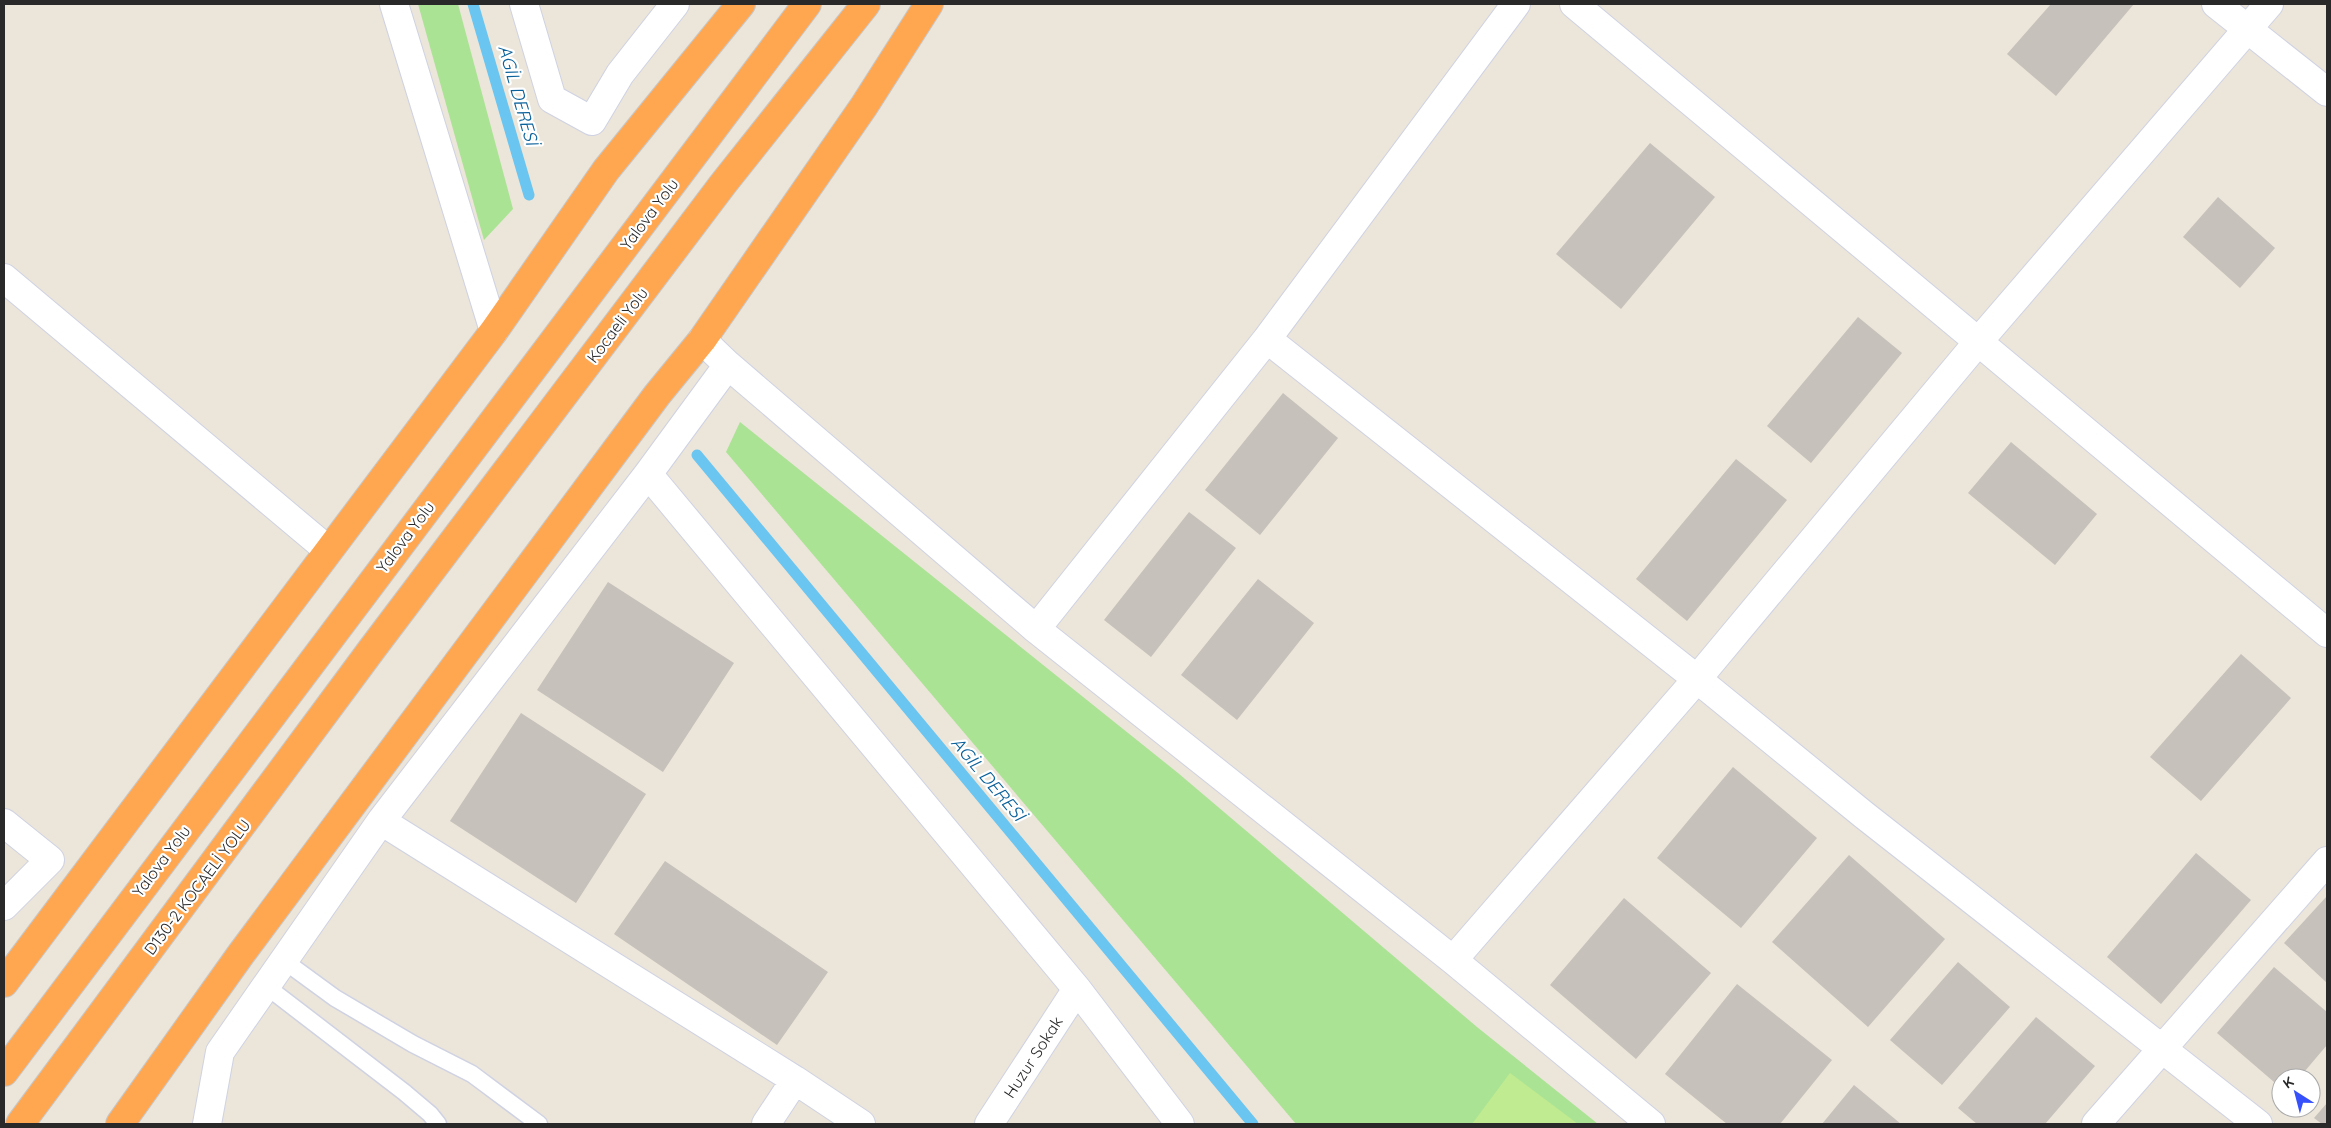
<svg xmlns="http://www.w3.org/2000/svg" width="2331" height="1128" font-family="Quicksand,sans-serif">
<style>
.green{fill:#abe395}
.pitch{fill:#c0eb90}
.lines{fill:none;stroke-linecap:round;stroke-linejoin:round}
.stream{stroke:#6ac5f0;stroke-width:11}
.building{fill:#c6c1ba}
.lane-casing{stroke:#cfd2e2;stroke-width:19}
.street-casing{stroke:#cfd2e2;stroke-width:30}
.highway-casing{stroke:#c7c7c7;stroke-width:30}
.lane{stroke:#fff;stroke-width:16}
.street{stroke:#fff;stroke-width:28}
.highway{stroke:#ffa651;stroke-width:28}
.labels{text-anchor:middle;stroke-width:4.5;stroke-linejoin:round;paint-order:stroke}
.street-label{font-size:16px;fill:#292929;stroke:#fff}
.water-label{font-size:18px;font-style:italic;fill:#0b619a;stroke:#fff}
</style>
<rect width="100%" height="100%" fill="#ebe5da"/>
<path class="green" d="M418,4H458L513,209L484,240Z
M740,422L1178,773L1477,1027L1598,1124H1296L726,452Z"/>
<path class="pitch" d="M1510,1073L1578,1124H1472Z"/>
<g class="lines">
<path class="stream" d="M473,4L529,195
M697,455L1253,1124"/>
</g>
<path class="building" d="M2051,4H2134L2056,96L2007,54Z
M1650,143L1715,197L1621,309L1556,254Z
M2218,197L2275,248L2240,288L2183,237Z
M1858,317L1902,353L1811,463L1767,426Z
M1283,393L1338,438L1260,535L1205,490Z
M2011,442L2097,514L2055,565L1968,493Z
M1736,459L1787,500L1687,621L1636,579Z
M1189,512L1236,548L1151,657L1104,620Z
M1258,579L1314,623L1237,720L1181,675Z
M608,582L734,663L663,772L537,690Z
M2241,654L2291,698L2201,801L2150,757Z
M521,713L646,794L576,903L450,821Z
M1733,767L1817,838L1741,928L1657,858Z
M2196,853L2251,900L2161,1004L2107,957Z
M1849,855L1945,939L1868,1027L1772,942Z
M665,861L828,972L777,1045L614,934Z
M2327,896V983L2284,943Z
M1624,898L1711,973L1636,1059L1550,985Z
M1958,962L2010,1007L1942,1085L1890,1040Z
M2274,967L2327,1012V1045L2299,1078H2281V1088L2217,1033Z
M1737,984L1832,1060L1780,1124H1727L1665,1074Z
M2036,1017L2095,1066L2045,1124H1977L1958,1108Z
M1854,1085L1901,1124H1822Z
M2327,1103V1124H2322L2314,1118Z"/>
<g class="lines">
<g class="lane-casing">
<path id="lane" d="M283,960L335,998L413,1044L472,1074L539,1124
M266,986L404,1092L430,1114L438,1124"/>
</g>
<g class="street-casing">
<path id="street" d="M394,4L494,331
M524,4L552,99L592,121L620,74L675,4
M1574,4L2327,633
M2216,4L2327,92
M4,278L328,550
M1267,339L1697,679L1864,815L2258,1124
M702,340L728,365L1036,629L1453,960L1651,1124
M648,474L1077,989L1180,1124
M1036,629L1267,339L1516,4
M381,821L795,1080L861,1124
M4,823L50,860L4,906
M1453,960L1697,679L1978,342L2269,4
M207,1124L220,1052L381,821L648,474L728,365
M766,1124L795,1080
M989,1124L1077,989
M2096,1124L2327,861"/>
</g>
<g class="highway-casing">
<path id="highway" d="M4,983L494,331L606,170L741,4
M4,1072L807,4
M20,1124L372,649L723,184L866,4
M120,1124L241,954L657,395L702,340L864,106L929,4"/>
</g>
<use href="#lane" class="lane"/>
<use href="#street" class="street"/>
<use href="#highway" class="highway"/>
</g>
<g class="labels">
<g class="street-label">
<text transform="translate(649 214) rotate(-53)" y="6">Yalova Yolu</text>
<text transform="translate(617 325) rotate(-53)" y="6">Kocaeli̇ Yolu</text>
<text transform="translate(405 537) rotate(-53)" y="6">Yalova Yolu</text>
<text transform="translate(161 861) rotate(-53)" y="6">Yalova Yolu</text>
<text transform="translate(197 887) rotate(-53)" y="6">D130-2 KOCAELİ YOLU</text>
<text transform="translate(1033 1057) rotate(-57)" y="6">Huzur Sokak</text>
</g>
<g class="water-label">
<text transform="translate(518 95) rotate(74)" y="6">AGİL DERESİ</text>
<text transform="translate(988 779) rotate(50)" y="6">AGİL DERESİ</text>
</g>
</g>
<rect width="2331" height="1128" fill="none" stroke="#292929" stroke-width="10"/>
<g transform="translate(2296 1093) rotate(324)"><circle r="24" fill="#ffffff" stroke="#a9a9a9"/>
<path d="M0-4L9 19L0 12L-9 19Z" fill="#3650fc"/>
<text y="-8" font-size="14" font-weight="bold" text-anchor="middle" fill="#292929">K</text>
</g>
</svg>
